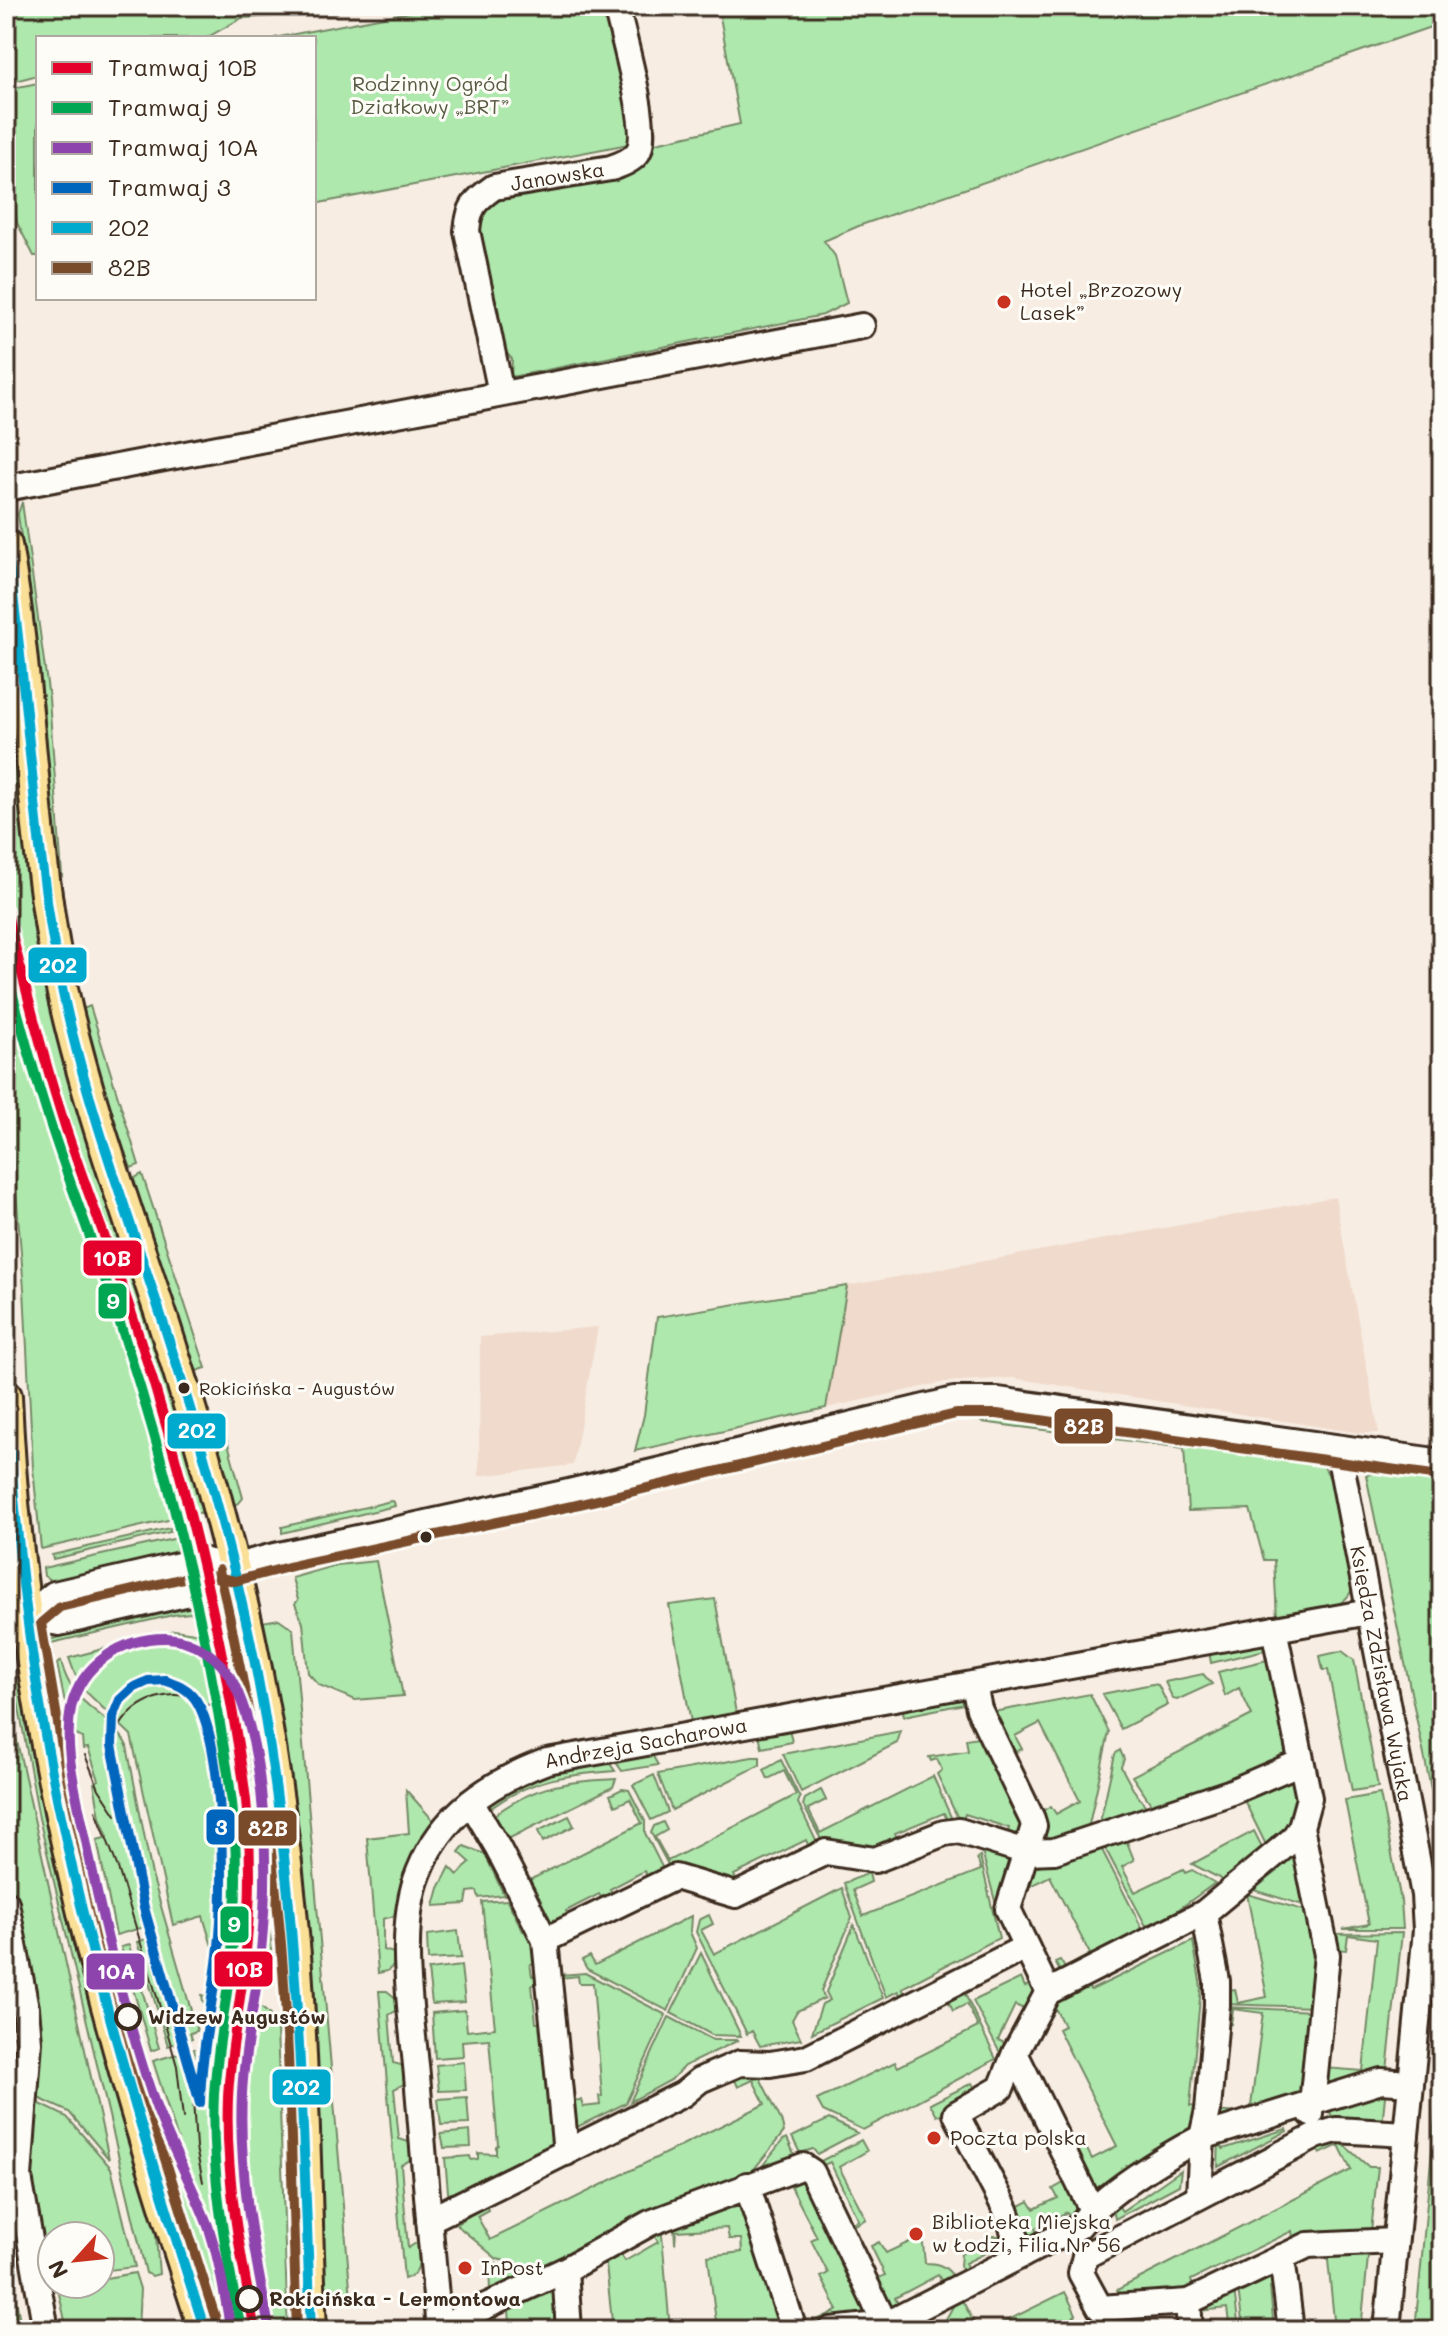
<svg xmlns="http://www.w3.org/2000/svg" width="1448" height="2336" font-family="Mali,sans-serif">
<style>
.built{fill:#f0dacb}
.green{fill:#aee8ad;stroke:#748966;stroke-width:2;fill-rule:evenodd}
.lines{fill:none;stroke-linecap:round;stroke-linejoin:round}
.minor-casing{stroke:#3b2a1e;stroke-width:30}
.major-casing{stroke:#3b2a1e;stroke-width:36}
.minor{stroke:#fdfcf7;stroke-width:24}
.major{stroke:#fadf96;stroke-width:30}
.tram{stroke:#3b2a1e;stroke-width:2}
.bus-1-casing{stroke:#fdfcf7;stroke-width:16}
.bus-2-casing{stroke:#fdfcf7;stroke-width:16}
.bus-1{stroke:#00a9ce;stroke-width:10}
.bus-2{stroke:#7a4b2a;stroke-width:10}
.tram-1-casing{stroke:#fdfcf7;stroke-width:16}
.tram-2-casing{stroke:#fdfcf7;stroke-width:16}
.tram-3-casing{stroke:#fdfcf7;stroke-width:16}
.tram-4-casing{stroke:#fdfcf7;stroke-width:16}
.tram-1{stroke:#e4002b;stroke-width:10}
.tram-2{stroke:#00a651;stroke-width:10}
.tram-3{stroke:#8e44ad;stroke-width:10}
.tram-4{stroke:#0065bd;stroke-width:10}
.poi-dot{fill:#c8321e;stroke:#fdfcf7;stroke-width:3}
.bus-dot{fill:#3b2a1e;stroke:#fdfcf7;stroke-width:3}
.stop-dot{fill:#fdfcf7;stroke:#3b2a1e;stroke-width:4}
.labels{text-anchor:middle;stroke-width:6;stroke-linejoin:round;paint-order:stroke}
.bus-label{font-size:18px;fill:#3b2a1e;stroke:#fdfcf7;text-anchor:start}
.park-label{font-size:20px;fill:#585a42;stroke:#fdfcf7}
.street-label{font-size:20px;fill:#3b2a1e;stroke:#fdfcf7}
.poi-label{font-size:20px;fill:#3b2a1e;stroke:#fdfcf7;text-anchor:start}
.stop-label{font-size:20px;font-weight:bold;fill:#3b2a1e;stroke:#fdfcf7;text-anchor:start}
.line-badge{stroke:#fdfcf7;stroke-width:3}
.badge-label{font-size:22px;text-anchor:middle;font-weight:bold;fill:#fff}
</style>
<rect width="100%" height="100%" fill="#f7ede3"/>
<filter id="ink" filterUnits="userSpaceOnUse"><feTurbulence type="fractalNoise" baseFrequency=".0125" numOctaves="2"/><feDisplacementMap in="SourceGraphic" scale="16" xChannelSelector="R" yChannelSelector="G"/><feConvolveMatrix kernelMatrix="1 2 1 2 8 2 1 2 1" color-interpolation-filters="sRGB"/></filter>
<g filter="url(#ink)">
<path class="built" d="M1335,1197L1379,1433H1360L1013,1378L945,1382L826,1408L847,1286Z
M598,1327L573,1465L479,1476L480,1337Z"/>
<path class="green" d="M6,6H357L334,13L242,18L206,38H38V75L11,82L13,88L38,83V256H34L17,223L14,200L6,179V165L14,164L13,154L6,140Z
M441,6H606L634,143L314,204V38H274Z
M718,6H1442V23L861,225L824,241L835,256L847,303L823,315L511,377L512,359C499,347 495,329 499,312L476,229L480,211L505,196L562,189L632,171L656,143L740,124Z
M22,502L49,698L62,875L57,869L43,700L18,514Z
M6,655L29,889L56,1030L71,1088L159,1358L203,1512L194,1514L191,1506L176,1509L177,1518L41,1549L33,1468L24,1289L6,1069Z
M90,1006L139,1165L131,1168L111,1114L83,1009Z
M142,1174L206,1368L196,1371L133,1179Z
M847,1286L826,1408L635,1451L644,1415L657,1317Z
M983,1412L1310,1458C1320,1462 1325,1466 1329,1477L1334,1476L1354,1584C1346,1615 1304,1613 1277,1618L1274,1560H1264L1250,1509L1188,1511L1184,1448L981,1422Z
M221,1418L243,1498L239,1503L234,1505L210,1420Z
M1376,1473L1442,1481V1842L1366,1475Z
M391,1501L394,1502L395,1506L282,1533V1527Z
M170,1528V1532L53,1559L52,1555Z
M182,1537L185,1550L52,1581L44,1576L43,1568Z
M376,1561L403,1696L355,1700L319,1685L308,1673L303,1623L295,1604L298,1600L292,1578L337,1565Z
M715,1599L736,1713L691,1722L669,1605Z
M198,1606L199,1612L173,1615L47,1644L52,1639Z
M279,1619L293,1629L351,2298L324,2301L306,1914L294,1807L262,1622Z
M225,1629L255,1793L272,1952C269,1980 245,1989 221,1977L203,1916L173,1925L131,1735L79,1685L69,1658L174,1630L202,1634ZM226,1663L244,1762L236,1764L231,1740L224,1741L209,1666Z
M1263,1640L1273,1648L1211,1663L1209,1651Z
M1342,1651L1354,1660L1378,1787L1352,1791L1328,1670H1323L1320,1656Z
M1275,1658L1290,1759L1156,1811L1132,1776L1252,1715L1239,1688L1225,1696L1218,1672Z
M61,1661C72,1710 109,1709 127,1746L152,1875L197,2031L190,2033L192,2039L184,2041L154,1937L148,1926L116,1935L97,1840L108,1837L100,1817L94,1783L99,1780L88,1748L83,1749L82,1738L76,1735L64,1698L57,1664Z
M19,1673L71,1936L105,2060L155,2223L159,2274L152,2276L146,2273L39,1818L14,1680Z
M1203,1674L1212,1684L1177,1700L1173,1699L1165,1682Z
M1152,1684L1158,1685L1168,1705L1121,1729L1102,1694Z
M6,1690L9,1705L109,2159L69,2112L34,2096L31,1991L6,1855Z
M1090,1694L1109,1732L1087,1834L1044,1847V1810L1051,1806L1056,1814L1080,1801L1040,1723L1015,1736L1022,1749L1014,1753L993,1712Z
M958,1696L969,1703L904,1716L902,1707Z
M59,1710L72,1751L105,1924L160,2113L180,2167L217,2253L232,2330H219L146,2096L85,1867L55,1711Z
M789,1728L792,1742L762,1748L759,1734Z
M901,1731L897,1743L801,1792L783,1754Z
M984,1736L1016,1799L1009,1804L1017,1819L1023,1815L1019,1838L1006,1840L1009,1828L965,1814L961,1825L937,1774L942,1770L937,1759L931,1761L929,1757L968,1751L966,1739Z
M1120,1750L1124,1759L1121,1767L1133,1789L1150,1812L1099,1827L1115,1754Z
M651,1753L658,1765L622,1771L615,1761Z
M752,1757H760V1765L672,1810L658,1774Z
M781,1760L800,1798L798,1803L819,1847L811,1851L806,1840L734,1875L739,1887L672,1872L651,1833L654,1826L663,1822L667,1830L655,1837L668,1861L796,1795L784,1771L768,1779L764,1770Z
M608,1761L615,1771C563,1775 528,1779 486,1812L485,1805L521,1782L553,1771Z
M654,1775L668,1812L651,1820L633,1785Z
M933,1776L954,1824L950,1826L944,1813L895,1833L899,1844L876,1852L825,1847L803,1805L805,1799L821,1790L826,1800L808,1809L820,1833Z
M1297,1776C1303,1813 1295,1827 1269,1851L1243,1798Z
M616,1779L613,1787L508,1839H505L489,1819C533,1785 562,1782 616,1779Z
M622,1789L629,1790L645,1821V1833L665,1873L650,1881L644,1871L610,1889L615,1900L605,1904L599,1894L566,1911L571,1922L553,1924L547,1922L517,1875L525,1871L530,1880L642,1823L630,1799L615,1806L610,1795Z
M406,1790L433,1820C413,1850 401,1881 394,1916L383,1919V1950L394,1953L393,1966L387,1971L378,1973L367,1838L409,1833Z
M1380,1794L1401,1901L1403,1929H1343L1369,1924L1345,1800Z
M569,1816L574,1826L543,1842L538,1831Z
M1254,1831L1266,1855L1226,1886L1219,1878L1192,1864Z
M1125,1837L1134,1860L1122,1867L1135,1892L1183,1869L1185,1873L1192,1870L1215,1883L1175,1912L1146,1926L1103,1844Z
M464,1846L485,1854L504,1895L479,1898L477,1891L468,1892L466,1904L434,1906L439,1888L450,1867L458,1875L470,1862L459,1852Z
M1100,1846L1147,1938L1064,1979L1055,1962L1060,1960L1065,1968L1090,1954L1050,1876L1024,1889L1035,1867Z
M981,1848L1005,1856L1008,1861L1011,1932L1004,1935Z
M1295,1849L1313,1908L1247,1888L1261,1877L1265,1881L1278,1871L1275,1866Z
M980,1856L999,1938L902,1988L908,1999L903,2000L898,1991L886,1997L844,1883L869,1873L871,1882L853,1890L863,1916L981,1870L977,1858Z
M842,1888L852,1918L821,1991L825,1998L797,2011L792,2020L801,2039L760,2046L752,2031L747,2034L696,1932L699,1920L709,1915L713,1924L701,1930L714,1954Z
M1247,1894L1314,1913L1321,1947L1315,2007L1223,2004L1228,1990L1235,1989L1238,2003L1267,1997Z
M507,1900L523,1931L532,1927L542,1962L530,1964L532,1976L544,1975L545,1983L532,1985L536,2023L548,2022L560,2144L449,2203L445,2158L470,2156L471,2160L478,2159V2153L496,2154V2146L498,2145L489,2039L462,2041L463,2056L435,2058L432,2013L465,2010L467,2031L495,2028L482,1902Z
M691,1916L690,1932L697,1948L668,2011L587,1969L582,1960L590,1956L595,1965Z
M854,1925L883,1998L812,2033L822,2004L830,2000L826,1992Z
M458,1931L461,1958L428,1960L427,1935Z
M1402,1933L1387,2071L1342,2084L1323,2081L1325,2068L1363,2071L1377,1939L1348,1935L1346,1950L1336,1949L1333,1934Z
M146,1939L176,2043L168,2046L137,1942Z
M1193,1941L1201,1987L1190,2106L1198,2107L1193,2131L1104,2189C1086,2188 1079,2163 1072,2149L1083,2142L1092,2159L1117,2146L1058,2029L1064,2026L1054,2006L1059,1995L1080,1982L1091,1990Z
M129,1945L159,2048L151,2051L121,1947Z
M701,1953L741,2036L712,2035L671,2013Z
M461,1966L465,2002L432,2004L428,1970Z
M585,1973L666,2015L626,2103L575,2128L579,2138H576L566,2101L581,2100L583,2107L600,2105L599,2096H602L593,1983H579L578,1976L561,1978V1975Z
M1021,1978L1025,1987L1036,1981L1037,1988L1026,2010L1015,2005L998,2040L1009,2045L1002,2057L973,2001Z
M379,1991H387L397,1999L399,2009L389,2015L393,2063L405,2066L406,2083L394,2089L399,2139L412,2143L413,2158L401,2165L408,2248L418,2242C419,2258 423,2274 404,2279Z
M959,1992L965,1994L996,2059L863,2130L823,2111L817,2100L895,2062L898,2067L978,2027L967,2004L953,2011L947,1998Z
M202,1995C229,2000 267,1997 277,2028L288,2330H267L256,2273L248,2275L258,2330H241L226,2251L224,2252L186,2165L153,2061L194,2049L197,2062L216,2064L224,2006L203,2002Z
M1222,2007L1316,2011L1309,2079H1306L1304,2092L1299,2098C1271,2107 1243,2120 1214,2118L1215,2111L1250,2114L1263,2013L1233,2009L1231,2024L1221,2022Z
M669,2017L713,2040H739L684,2066L671,2080L630,2102Z
M1442,2043V2330H1415Z
M464,2062L466,2090L439,2091L436,2065Z
M744,2075L759,2076L781,2120L784,2132L751,2173L539,2269L497,2259L452,2221L455,2219L458,2223L486,2205L488,2210L477,2216L490,2240L765,2104L753,2080L738,2087L735,2080Z
M972,2083L978,2094L937,2116L930,2104Z
M1386,2086L1382,2126L1335,2124L1327,2105Z
M467,2097L469,2124L441,2125L438,2099Z
M34,2101L67,2117L111,2168L135,2267L100,2271V2236H52V2278L44,2279L27,2190Z
M829,2119L857,2133L817,2154L813,2149L800,2153L792,2137Z
M1286,2129L1287,2131L1218,2167L1219,2138L1223,2149Z
M470,2131L471,2147L444,2148L441,2134Z
M787,2138L795,2156L759,2170L783,2140Z
M1337,2139L1369,2167H1378L1371,2231L1293,2239L1292,2231L1191,2280L1194,2289L1122,2298L1117,2290L1351,2170L1339,2145L1320,2154L1315,2145Z
M861,2140L867,2151L839,2167L866,2219L848,2228L847,2226L858,2220L830,2162L817,2168L815,2164Z
M1181,2170L1179,2185L1115,2219L1112,2202L1115,2201L1122,2211Z
M1071,2179L1083,2209L1073,2223L1067,2212L1035,2228L1040,2240L1028,2238L1014,2209L1029,2201L1034,2209L1058,2198L1053,2189Z
M796,2180L804,2181L867,2309V2315L813,2322L838,2310L821,2277L828,2273L811,2240L817,2237L789,2183Z
M740,2198L790,2330H717L708,2256L742,2252L741,2239H729L727,2228L676,2231L675,2244L674,2223Z
M652,2231H659L662,2235L670,2330H613L606,2265H593L618,2250L625,2261L658,2242Z
M993,2236H1001L1007,2242L1008,2250L1002,2258L996,2248L965,2263L970,2273L964,2272L960,2266L961,2254Z
M920,2237L923,2244L925,2263C936,2263 945,2265 952,2275L950,2283L945,2287L938,2275L895,2298L901,2310H890L873,2281L885,2275L871,2246L879,2242L886,2253Z
M1369,2247L1361,2330H1335L1327,2250Z
M489,2262L533,2273L490,2292Z
M1278,2269L1281,2285L1270,2287L1274,2330H1243L1238,2288Z
M135,2273L140,2289L138,2330H67L58,2289L47,2287L67,2284H100V2279Z
M556,2283L563,2330H516L515,2322H510L509,2311L496,2312V2323L488,2324V2330H463Z
M1234,2290L1239,2330H1230L1227,2308L1200,2311L1198,2308Z
M14,2291L22,2330H6V2293Z
M1065,2292L1076,2314L1063,2330H988Z
M961,2298L978,2330H940L957,2299Z"/>
<g class="lines">
<g class="minor-casing">
<g id="minor">
<path id="s1" d="M501,393L467,231C469,207 474,201 494,187L611,168C620,165 632,161 638,152C651,132 622,33 616,6"/>
<path d="M6,488L862,326"/>
<path id="s2" d="M1338,1448L1424,1895L1426,1930L1387,2330"/>
<path d="M26,1617L54,1594L201,1560L233,1567"/>
<path d="M6,1622L26,1617L59,1623L198,1591L208,1589L233,1567L270,1557L569,1492L954,1400H998L1442,1462"/>
<path d="M1274,1629L1309,1798L1301,1827L1327,1955L1311,2114"/>
<path d="M974,1685L979,1709L1032,1819L1034,1826L1008,1909L1048,1992"/>
<path d="M471,1802L498,1848L545,1940L566,2153"/>
<path d="M6,1903L26,2008L29,2042L19,2177L46,2330"/>
<path d="M545,1940L675,1877L736,1895L826,1852L875,1860L944,1833L959,1831L1027,1852L1054,1851L1229,1793L1301,1762"/>
<path d="M1015,2053L1092,2210"/>
<path d="M747,2185L794,2330"/>
<path d="M1199,2196L1202,2137L1208,2110L1217,2005V1981L1204,1913"/>
<path d="M429,2220L683,2094L700,2080L740,2063L770,2064L806,2058L1026,1947"/>
<path d="M1395,2241L1308,2245L1188,2302L1100,2308L1081,2273L1085,2256L1316,2136L1336,2130L1406,2134"/>
<path d="M1022,2255L1006,2210L956,2114L1001,2088L1015,2053L1048,1992L1204,1913L1293,1839L1301,1827"/>
<path d="M1282,2257L1291,2330"/>
<path d="M565,2270L569,2330"/>
<path d="M1188,2302L1190,2330"/>
<path d="M438,2328L565,2270L650,2223L803,2166L812,2172L888,2330"/>
<path id="s3" d="M439,2330C431,2245 424,2161 417,2076C412,2017 396,1927 419,1872C442,1814 490,1782 547,1761L1369,1612"/>
<path d="M831,2330L887,2324L1079,2226C1105,2193 1164,2157 1202,2137L1381,2081L1411,2083"/>
</g>
</g>
<g class="major-casing">
<path id="major" d="M6,545C33,698 31,855 66,1007C91,1114 129,1217 163,1321C196,1423 225,1526 248,1630C271,1737 286,1846 295,1955C305,2080 305,2205 311,2330
M6,1396C19,1716 105,2028 205,2330"/>
</g>
<use href="#minor" class="minor"/>
<use href="#major" class="major"/>
<path class="tram" d="M85,1755L99,1789L116,1815
M96,1811L118,1868L160,2007L177,2066L183,2118
M203,2182L196,2148L190,2051L114,1788C89,1690 211,1659 238,1747"/>
<g class="bus-1-casing">
<path id="bus-1" d="M6,545C30,698 32,855 66,1007C90,1114 129,1217 163,1322C196,1423 225,1526 248,1630C299,1864 301,2092 311,2330
M6,1396C14,1515 26,1633 48,1751C84,1948 144,2140 205,2330"/>
</g>
<g class="bus-2-casing">
<path id="bus-2" d="M219,1570C245,1683 266,1796 278,1911C292,2050 291,2191 297,2330
M218,2326L141,2083L102,1937L67,1777L41,1623L60,1607L201,1574L235,1581L296,1565L572,1506L956,1414H997L1440,1476"/>
</g>
<use href="#bus-1" class="bus-1"/>
<use href="#bus-2" class="bus-2"/>
<g class="tram-1-casing">
<path id="tram-1" d="M6,910C24,984 43,1057 66,1129C89,1198 117,1266 139,1336C185,1480 221,1628 243,1777C252,1838 252,1899 245,1960C240,2006 230,2051 228,2098C225,2176 240,2253 255,2330"/>
</g>
<g class="tram-2-casing">
<path id="tram-2" d="M6,969C21,1026 36,1082 55,1138C77,1204 103,1269 124,1336C171,1481 207,1630 229,1780C238,1840 238,1901 231,1961C226,2006 217,2049 214,2094C210,2174 226,2252 241,2330"/>
</g>
<g class="tram-3-casing">
<path id="tram-3" d="M231,2330C224,2295 220,2260 208,2226C192,2183 169,2144 154,2101C125,2015 103,1925 85,1836C77,1797 63,1749 71,1708C81,1664 123,1637 167,1638C194,1639 221,1658 233,1682C268,1752 269,1873 261,1951C256,1999 244,2046 242,2094C238,2173 254,2250 269,2327"/>
</g>
<g class="tram-4-casing">
<path id="tram-4" d="M165,1680C175,1684 184,1686 192,1695C225,1731 225,1895 219,1946C214,1998 201,2050 200,2103L144,1908L112,1745L113,1717L120,1700L133,1688L148,1681Z"/>
</g>
<use href="#tram-1" class="tram-1"/>
<use href="#tram-2" class="tram-2"/>
<use href="#tram-3" class="tram-3"/>
<use href="#tram-4" class="tram-4"/>
</g>
</g>
<g class="poi-dot">
<circle cx="1004" cy="302" r="8"/>
<circle cx="934" cy="2138" r="8"/>
<circle cx="916" cy="2234" r="8"/>
<circle cx="465" cy="2268" r="8"/>
</g>
<g class="bus-dot">
<circle cx="184" cy="1388" r="7"/>
<circle cx="426" cy="1537" r="7"/>
</g>
<g class="stop-dot">
<circle cx="128" cy="2017" r="12"/>
<circle cx="249" cy="2299" r="12"/>
</g>
<g class="labels">
<g class="bus-label">
<text x="199" y="1395">Rokicińska - Augustów</text>
</g>
<g class="park-label">
<text x="430" y="91">Rodzinny Ogród<tspan x="430" dy="23">Działkowy „BRT”</tspan></text>
</g>
<g class="street-label">
<text dy="7" stroke="none"><textPath href="#s1" startOffset="284">Janowska</textPath></text>
<text dy="7" stroke="none"><textPath href="#s2" startOffset="230">Księdza Zdzisława Wujaka</textPath></text>
<text dy="7" stroke="none"><textPath href="#s3" startOffset="736">Andrzeja Sacharowa</textPath></text>
</g>
<g class="poi-label">
<text x="1020" y="297">Hotel „Brzozowy<tspan x="1020" dy="23">Lasek”</tspan></text>
<text x="950" y="2145">Poczta polska</text>
<text x="932" y="2229">Biblioteka Miejska<tspan x="932" dy="23">w Łodzi, Filia Nr 56</tspan></text>
<text x="481" y="2275">InPost</text>
</g>
<g class="stop-label">
<text x="148" y="2024">Widzew Augustów</text>
<text x="269" y="2306">Rokicińska - Lermontowa</text>
</g>
</g>
<g class="line-badge">
<rect x="27" y="946" width="61" height="38" rx="8" fill="#00a9ce"/>
<rect x="82" y="1239" width="61" height="38" rx="8" fill="#e4002b"/>
<rect x="97" y="1282" width="31" height="38" rx="8" fill="#00a651"/>
<rect x="1053" y="1407" width="61" height="38" rx="8" fill="#7a4b2a"/>
<rect x="166" y="1412" width="61" height="38" rx="8" fill="#00a9ce"/>
<rect x="205" y="1808" width="31" height="38" rx="8" fill="#0065bd"/>
<rect x="237" y="1809" width="61" height="38" rx="8" fill="#7a4b2a"/>
<rect x="219" y="1905" width="31" height="39" rx="8" fill="#00a651"/>
<rect x="213" y="1950" width="61" height="38" rx="8" fill="#e4002b"/>
<rect x="85" y="1952" width="61" height="39" rx="8" fill="#8e44ad"/>
<rect x="271" y="2068" width="61" height="38" rx="8" fill="#00a9ce"/>
</g>
<g class="badge-label">
<text x="58" y="973">202</text>
<text x="112" y="1266">10B</text>
<text x="113" y="1309">9</text>
<text x="1084" y="1434">82B</text>
<text x="197" y="1438">202</text>
<text x="221" y="1835">3</text>
<text x="268" y="1836">82B</text>
<text x="234" y="1932">9</text>
<text x="244" y="1977">10B</text>
<text x="116" y="1979">10A</text>
<text x="301" y="2095">202</text>
</g>
<rect width="1448" height="2336" fill="none" stroke="#fdfcf7" stroke-width="32"/>
<rect x="16" y="16" width="1416" height="2304" fill="none" stroke="#3b2a1e" stroke-width="3" filter="url(#ink)"/>
<rect x="36" y="36" width="280" height="264" fill="#fdfcf7" stroke="#afa8a0" stroke-width="2"/>
<rect x="52" y="62" width="40" height="12" fill="#e4002b" stroke="#afa8a0" stroke-width="2"/>
<text x="108" y="76" font-size="24" fill="#3b2a1e">Tramwaj 10B</text>
<rect x="52" y="102" width="40" height="12" fill="#00a651" stroke="#afa8a0" stroke-width="2"/>
<text x="108" y="116" font-size="24" fill="#3b2a1e">Tramwaj 9</text>
<rect x="52" y="142" width="40" height="12" fill="#8e44ad" stroke="#afa8a0" stroke-width="2"/>
<text x="108" y="156" font-size="24" fill="#3b2a1e">Tramwaj 10A</text>
<rect x="52" y="182" width="40" height="12" fill="#0065bd" stroke="#afa8a0" stroke-width="2"/>
<text x="108" y="196" font-size="24" fill="#3b2a1e">Tramwaj 3</text>
<rect x="52" y="222" width="40" height="12" fill="#00a9ce" stroke="#afa8a0" stroke-width="2"/>
<text x="108" y="236" font-size="24" fill="#3b2a1e">202</text>
<rect x="52" y="262" width="40" height="12" fill="#7a4b2a" stroke="#afa8a0" stroke-width="2"/>
<text x="108" y="276" font-size="24" fill="#3b2a1e">82B</text>
<g transform="translate(76 2260) rotate(243)"><circle r="38" fill="#fdfcf7" stroke="#afa8a0" stroke-width="2"/>
<path d="M0-6L14 30L0 20L-14 30Z" fill="#c8321e"/>
<text y="-12" font-size="22" font-weight="bold" text-anchor="middle" fill="#3b2a1e">N</text>
</g>
</svg>
